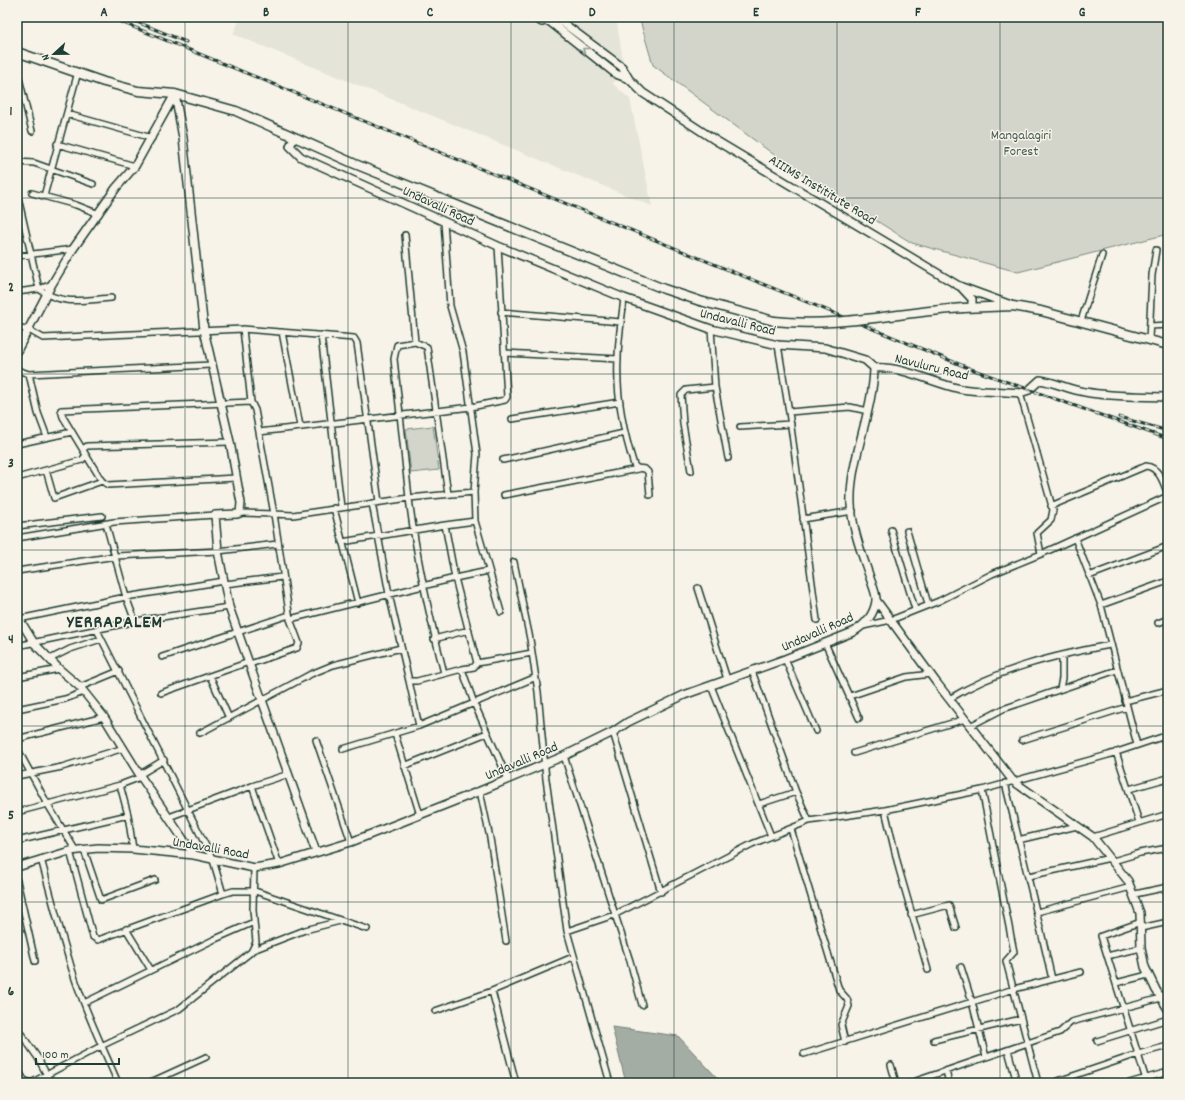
<svg xmlns="http://www.w3.org/2000/svg" width="1185" height="1100" font-family="Dekko,sans-serif">
<style>
.built{fill:#e5e4d9}
.green{fill:#d3d5ca;stroke:#79897f}
.water{fill:#a4ada3;stroke:#6f8077}
.lines{fill:none;stroke-linecap:round;stroke-linejoin:round}
.street-casing{stroke:#1f3d34;stroke-width:8}
.secondary-casing{stroke:#1f3d34;stroke-width:10}
.primary-casing{stroke:#1f3d34;stroke-width:11}
.street{stroke:#f7f3e8;stroke-width:5}
.secondary{stroke:#f7f3e8;stroke-width:7}
.primary{stroke:#f7f3e8;stroke-width:8}
.rail-casing{stroke:#1f3d34;stroke-width:3}
.rail{stroke:#f7f3e8;stroke-width:1.5;stroke-dasharray:4.5;stroke-linecap:butt}
.primary-bridge-casing{stroke:#1f3d34;stroke-width:11;stroke-linecap:butt}
.primary-bridge{stroke:#f7f3e8;stroke-width:8}
.oneway{stroke:#8b988e}
.grid{fill:none;stroke:#1f3d34;stroke-width:1;stroke-opacity:0.55}
.labels{text-anchor:middle;stroke-width:3;stroke-linejoin:round;paint-order:stroke}
.park-label{font-size:14px;fill:#435b52;stroke:#f7f3e8}
.street-label{font-size:14px;fill:#1f3d34;stroke:#f7f3e8}
.district-label{font-size:18px;font-weight:bold;letter-spacing:1px;fill:#1f3d34;stroke:#f7f3e8}
.neatline{fill:none;stroke:#1f3d34;stroke-width:1.5}
.grid-label{font-size:13px;text-anchor:middle;font-weight:bold;fill:#1f3d34}
</style>
<rect width="100%" height="100%" fill="#f7f3e8"/>
<filter id="ink" filterUnits="userSpaceOnUse"><feTurbulence type="fractalNoise" baseFrequency=".025" numOctaves="2"/><feDisplacementMap in="SourceGraphic" scale="8" xChannelSelector="R" yChannelSelector="G"/><feConvolveMatrix kernelMatrix="1 2 1 2 8 2 1 2 1" color-interpolation-filters="sRGB"/></filter>
<g filter="url(#ink)">
<path class="built" d="M241,17H616L624,67L613,84L630,99L652,206L233,34Z"/>
<path class="green" d="M639,17H1168V234L1018,272L912,243L792,168L653,65Z
M433,426L439,470L411,473L406,429Z"/>
<path class="water" d="M612,1027L678,1036L722,1083H626Z"/>
<g class="lines">
<g class="street-casing">
<path id="street" d="M17,70L32,131
M67,114L152,138
M57,144L135,166
M17,162L34,163L93,184
M17,193L39,289C62,306 84,300 111,298
M32,193L76,205L99,214
M44,196L78,72
M444,222L450,306L463,352L477,454L474,492L475,521L445,525L455,578L488,571
M405,235L415,342
M17,256L73,249
M17,292L39,289L52,284
M624,298C622,318 618,339 618,359C616,396 623,431 634,465L637,468L645,469L648,472L650,495
M501,312L621,322
M1081,321L1102,255
M1150,326L1168,325
M17,327L29,330L43,338L243,329L354,338L357,343L379,502
M243,329L251,402
M711,329L715,387L728,458
M282,332L300,426
M321,335L341,507
M1149,340L1152,275L1156,250
M778,345L789,412L817,620
M505,353L618,359
M17,370L29,374L211,365
M29,374L38,413L47,437
M1020,393L1053,510L1051,520L1037,533L1041,554
M789,412L850,407L868,411
M512,419L620,402
M740,427L791,424
M259,432L471,407L505,400L507,397L498,246
M17,444L72,432
M83,449L87,446L230,442
M86,455L102,481L108,485L236,478
M503,460L624,433
M46,470L54,498L102,481
M691,471L683,424L681,395L686,390L715,387
M17,478L82,460L86,455L63,417L61,410L251,402L255,410L274,514L293,515L409,498C416,557 429,615 444,673
M448,494L427,347L415,342L397,345L394,359L409,498L474,492
M504,495L638,469
M372,503L389,594L409,681H417L462,669L474,703L508,779
M1051,506L1146,466C1159,467 1164,484 1168,495
M334,508L358,603
M240,513L274,514L290,619L299,643L297,648L250,664
M803,519L853,511
M475,521L501,612
M106,524L126,597L135,621
M17,526L102,516
M891,530L915,609
M907,531L928,604
M17,538L114,522L215,515
M1075,538L1101,605L1137,745
M342,542L445,525
M514,562L530,639L538,692L546,779L567,931L610,1083
M17,571L116,556L218,551L278,544
M1089,576L1168,546
M225,584L282,577
M698,588L727,679
M1101,605L1168,581
M19,619L126,597L224,581
M290,619L455,578L477,663L474,667L462,669
M1158,623L1168,619
M863,626L891,620L939,601L992,574L1041,554L1168,496
M97,630L213,860L223,894
M434,639L469,630
M825,643L859,718
M17,646L142,620L229,607
M162,657L289,615
M50,659L70,649L101,639
M785,659L816,731
M477,663L532,653
M752,671L796,792L809,821
M210,676L229,718
M17,677L59,669
M409,681L419,726
M711,686L771,836
M80,687L119,671
M1060,689L1062,678V655
M161,693L249,662
M850,696L906,677L931,674
M949,699C997,669 1056,655 1110,645
M1125,701L1168,690
M17,709L65,699L84,692
M970,726L1003,709L1117,670
M613,732L661,892
M200,733L311,674L333,665L401,648
M395,734L420,815
M17,739L104,717
M316,740L351,842
M1022,740L1127,707
M17,748L48,805L76,851
M343,749L419,726L534,678
M1116,752L1139,822
M854,753L965,719
M564,756L630,961L642,1005
M404,766L487,733
M139,775L164,760
M17,776L62,767L124,748
M1005,783C1021,848 1037,913 1052,979
M120,785L128,815L133,849
M252,786L279,864
M1129,789L1168,778
M480,791L490,838L506,941
M759,804L796,792
M885,810L899,869L928,970
M17,812L120,785L141,777
M169,817L252,786L289,774
M791,829L839,990L847,999L849,1006L841,1025L845,1042
M1093,837L1168,814
M1018,840L1077,826
M17,841L128,815
M84,850L101,900L155,880
M70,851L93,937L98,940L223,894L233,891H255L367,929
M41,859C50,891 58,924 68,956C80,1000 100,1041 118,1083
M1113,861L1140,853L1168,848
M1029,876L1110,858
M17,881L35,961
M1135,894L1168,887
M1037,912L1131,887
M911,915L949,905L956,928
M1141,922L1101,936L1147,1083
M1141,928L1168,922
M126,929L151,970
M567,931L614,915L752,844L809,821L885,810L982,790
M253,950L305,930L340,921
M1107,956L1141,948
M961,967L972,1002L986,1057
M1116,983L1148,975
M492,991L516,1083
M84,1003L213,940L254,922
M435,1011L492,991L573,957
M17,1028L38,1058L51,1083
M934,1040L1021,1019
M1097,1041L1168,1019
M1008,1050L1017,1083
M804,1054L1014,989L1081,972
M891,1065L896,1083
M17,1068L24,1080L31,1083L101,1046L179,1009L251,952L256,942L253,910L254,868
M946,1071L949,1083
M18,1083L24,1080
M149,1083L206,1057
M910,1083L1060,1032L1071,1022L1161,998
M1038,1083L1006,961L1014,952L982,790L1108,755L1168,735
M1052,1083L1138,1054L1168,1046
M1129,1083L1168,1072"/>
</g>
<g class="secondary-casing">
<path id="secondary" d="M534,17L542,22L552,19
M555,17L622,67L629,79L643,93L715,140L959,286L1011,305
M549,21L616,74L629,79
M175,94L183,138L204,330L230,442L241,503L240,513L237,514L215,515L218,551L229,607L316,852
M960,286L972,299V305L969,307
M17,351L52,284L73,249L116,188L135,166L175,94
M874,368C904,366 932,383 961,389C980,392 1001,391 1020,393L1029,390L1040,380C1055,382 1069,390 1085,392C1112,397 1140,396 1168,397
M876,600L936,682L1013,781L1093,837L1128,881L1140,913L1141,948L1145,967L1156,990L1168,1009
M17,615L34,643L59,669L80,687L104,717L141,777L194,855
M17,867L70,851L98,848L133,849L194,855L254,868L279,864L351,842L480,791L564,756L613,732L628,722L684,695L785,659L853,632C865,625 874,615 876,601C877,595 872,584 870,578C862,554 852,529 851,504C849,461 873,413 874,368L865,360L825,348L778,345L711,329L624,298L498,246L301,157L290,146L294,138"/>
</g>
<g class="primary-casing">
<path id="primary" d="M17,52L104,82L138,91L175,94L236,111L355,164L664,289L700,301L774,321
M963,308L1013,306L1041,311L1168,345"/>
</g>
<use href="#street" class="street"/>
<use href="#secondary" class="secondary"/>
<use href="#primary" class="primary"/>
<g class="rail-casing">
<path id="rail" d="M109,17L971,369L1168,439
M125,17L186,42
M1119,417L1168,431"/>
</g>
<use href="#rail" class="rail"/>
<g class="primary-bridge-casing">
<path id="primary-bridge" d="M774,321C837,328 900,312 963,308"/>
</g>
<use href="#primary-bridge" class="primary-bridge"/>
</g>
<defs><path id="oneway-chevron" d="M-2-3.5L2.5 0L-2 3.5" fill="none" stroke-width="1.6" stroke-linecap="round" stroke-linejoin="round"/></defs>
<use class="oneway" href="#oneway-chevron" transform="translate(585 50) rotate(-142)"/>
</g>
<path class="grid" d="M185,17V1083M348,17V1083M511,17V1083M674,17V1083M837,17V1083M1000,17V1083M17,198H1168M17,374H1168M17,550H1168M17,726H1168M17,902H1168"/>
<g class="labels">
<g class="park-label">
<text x="1021" y="139">Mangalagiri<tspan x="1021" dy="16">Forest</tspan></text>
</g>
<g class="street-label">
<text transform="translate(823 189) rotate(31)" y="5">AIIIMS Instititute Road</text>
<text transform="translate(439 205) rotate(25)" y="5">Undavalli Road</text>
<text transform="translate(738 321) rotate(14)" y="5">Undavalli Road</text>
<text transform="translate(932 366) rotate(14)" y="5">Navuluru Road</text>
<text transform="translate(817 631) rotate(-24)" y="5">Undavalli Road</text>
<text transform="translate(521 760) rotate(-23)" y="5">Undavalli Road</text>
<text transform="translate(211 847) rotate(10)" y="5">Undavalli Road</text>
</g>
<g class="district-label">
<text x="115" y="627">YERRAPALEM</text>
</g>
</g>
<rect width="1185" height="1100" fill="none" stroke="#f7f3e8" stroke-width="44"/>
<g transform="translate(54 54) rotate(248)" stroke="#f7f3e8" stroke-width="3" paint-order="stroke">
<path d="M0-3L7 15L0 10L-7 15Z" fill="#1f3d34"/>
<text y="-6" font-size="11" font-weight="bold" text-anchor="middle" fill="#1f3d34">N</text>
</g>
<path d="M36 1058v6h83v-6" fill="none" stroke="#1f3d34" stroke-width="2"/>
<text x="42" y="1058" font-size="12" fill="#1f3d34" stroke="#f7f3e8" stroke-width="3" paint-order="stroke">100 m</text>
<rect x="22" y="22" width="1141" height="1056" class="neatline"/>
<g class="grid-label">
<text x="104" y="16">A</text>
<text x="266" y="16">B</text>
<text x="430" y="16">C</text>
<text x="592" y="16">D</text>
<text x="756" y="16">E</text>
<text x="918" y="16">F</text>
<text x="1082" y="16">G</text>
<text x="11" y="115">1</text>
<text x="11" y="291">2</text>
<text x="11" y="467">3</text>
<text x="11" y="643">4</text>
<text x="11" y="819">5</text>
<text x="11" y="995">6</text>
</g>
</svg>
